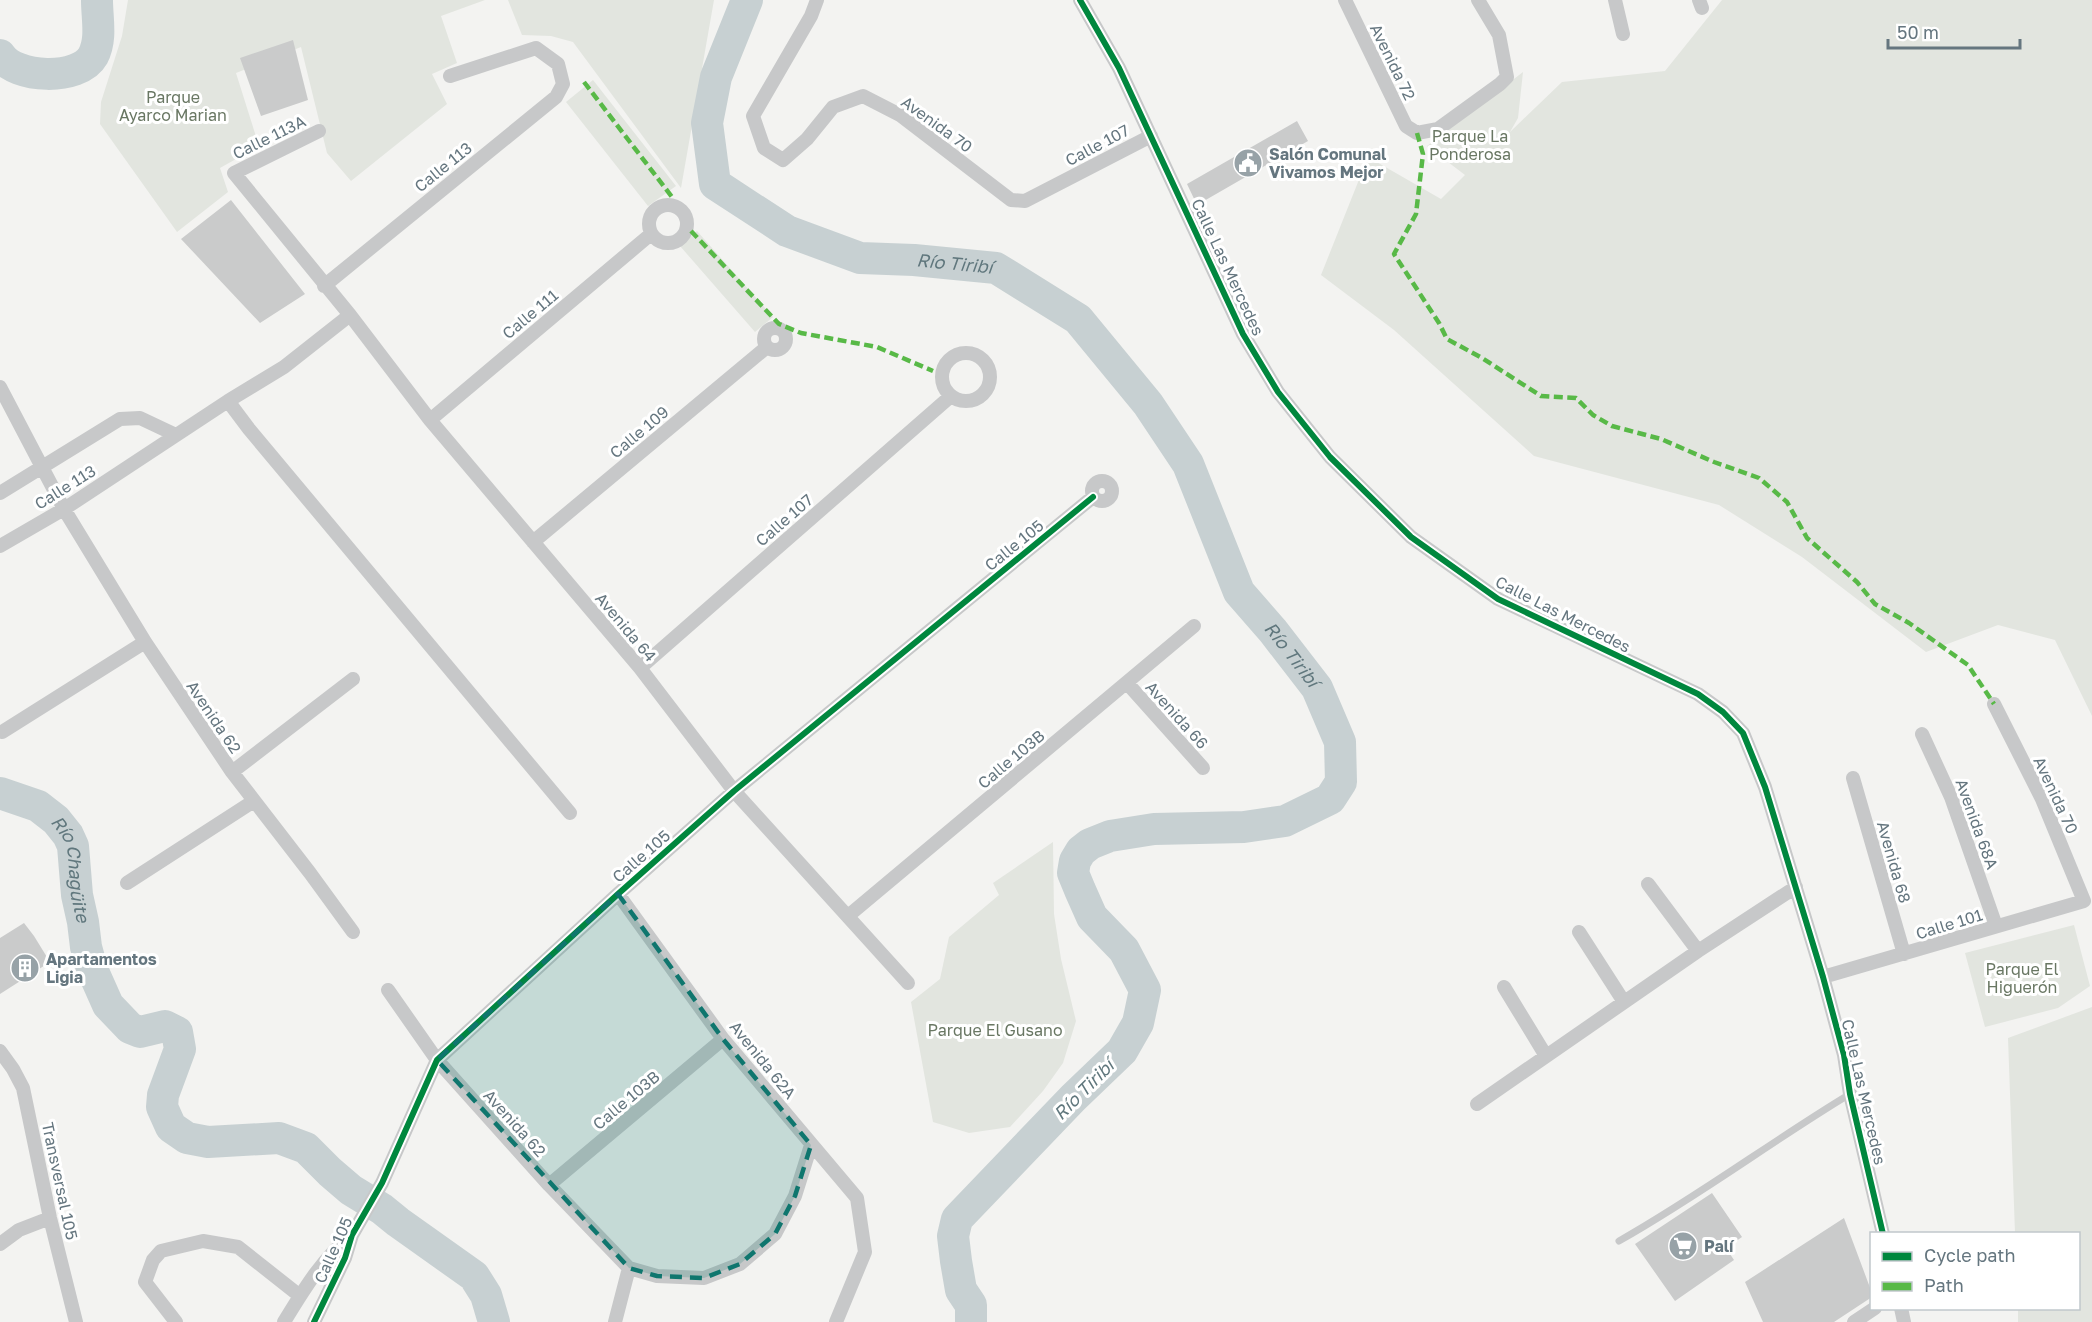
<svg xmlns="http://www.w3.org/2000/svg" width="2092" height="1322" font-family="'Golos Text',sans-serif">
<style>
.green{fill:#e2e5df}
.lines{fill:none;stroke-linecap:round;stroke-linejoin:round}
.river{stroke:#c7d0d2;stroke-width:32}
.building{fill:#cacbcb}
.service{stroke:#c7c8c9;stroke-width:7}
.minor{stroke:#c7c8c9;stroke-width:14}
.quiet{stroke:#58b947;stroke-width:4.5;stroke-dasharray:9 4.5;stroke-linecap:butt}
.cycleway-casing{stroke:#fff;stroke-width:10}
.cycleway{stroke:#00873e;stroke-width:6}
.marked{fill:#0f766e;fill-opacity:0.2;stroke:#0f766e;stroke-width:4.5;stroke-dasharray:12 8;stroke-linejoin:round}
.labels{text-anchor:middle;stroke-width:6;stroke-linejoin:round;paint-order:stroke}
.street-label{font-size:16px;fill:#65767f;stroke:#fff}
.park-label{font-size:16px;fill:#697763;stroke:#fff}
.poi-label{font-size:16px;font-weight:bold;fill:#65767f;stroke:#fff;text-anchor:start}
.water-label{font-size:18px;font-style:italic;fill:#60777d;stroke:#fff}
</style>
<rect width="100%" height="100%" fill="#f3f3f1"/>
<path class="green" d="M128,0H485L441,16L457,63L432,74L447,104L351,181L327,153L301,47L236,73L259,146L220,168L228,192L177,232L100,124L101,102L122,36Z
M508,0H714L681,188L573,42L551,36L522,35Z
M1722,0H2092V716L2055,640L1998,625L1926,652L1802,557L1719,505L1534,456L1394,330L1321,275L1368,157L1441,199L1465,175L1427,146L1523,72L1518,118L1510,132L1562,82L1665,71Z
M593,80L676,186L648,206L566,102Z
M697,231L773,317L755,332L680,246Z
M1053,842L1054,914L1061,959L1076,1021L1063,1063L1043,1091L1010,1127L969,1133L933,1122L911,1002L940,979L949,937L999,895L993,883Z
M2074,925L2090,986L2058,1008L1985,1027L1965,953Z
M2092,1007V1322H2018V1309L2078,1308V1234L2015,1233L2008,1038Z"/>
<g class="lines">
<g class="river">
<path id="s1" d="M747,0L716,77L707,123L715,184L787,231L860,258L914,260L996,268L1078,319L1148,404L1188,464L1239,592L1273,631L1317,688L1340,742L1341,782L1330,799L1285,821L1244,827L1154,829L1110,836L1090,844L1081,851L1075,861L1073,873L1080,890L1092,917L1124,950L1145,990L1138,1023L1122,1051L1073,1098L957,1219L953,1236L956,1261L961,1290L971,1305V1322"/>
<path d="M0,55C15,79 79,81 93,56C102,39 97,19 97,0"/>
<path id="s2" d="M0,793L38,806L56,820L68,835L73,846L77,895L83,922L86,947L92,969L108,1005L130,1028L140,1032L165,1026L177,1032L180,1049L163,1095L162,1107L171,1127L187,1138L208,1142L279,1138L306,1148L330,1172L351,1190L382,1209L398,1222L474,1276L486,1295L494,1322"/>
</g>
</g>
<path class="building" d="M293,40L308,100L261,116L240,58Z
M1297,121L1308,141L1197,205L1187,184Z
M231,200L305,294L260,323L181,239Z
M24,923L34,936L50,962L0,994V938Z
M1712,1193L1742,1237L1726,1248L1734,1260L1675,1301L1635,1244Z
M1844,1218L1872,1293V1297L1834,1322H1763L1745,1282Z"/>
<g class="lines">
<path class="service" d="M1619,1241C1699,1196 1772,1141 1850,1094"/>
<path class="minor" d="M817,0L811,16L753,116L764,148L783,160L807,139L833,107L863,96L900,115L1011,200L1025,201L1151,136
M1080,0L1119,68L1243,334L1278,392L1330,457L1411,537L1498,599L1698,694L1723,712L1743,733L1765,787L1823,977L1844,1055L1850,1094L1883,1234
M1345,0L1406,126L1417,133L1438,129L1500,84L1507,77L1499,35L1478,0
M1615,0L1623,34
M1699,0L1702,8
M319,131L234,173L350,315L430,420L640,668L734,791L908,983
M649 224a19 19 0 1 1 38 0a19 19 0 1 1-38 0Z
M324,286L556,97L563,84L558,64L536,48L450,76
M764 339a11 11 0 1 1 22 0a11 11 0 1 1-22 0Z
M942 377a24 24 0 1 1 48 0a24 24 0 1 1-48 0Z
M0,387L64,509L145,642L232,772L310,873L353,932
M228,401L249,429L570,813
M430,420L651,234
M1092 491a10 10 0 1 1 20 0a10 10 0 1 1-20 0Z
M0,493L120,419L140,418L176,435
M533,542L767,347
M0,546L64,509L228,401L284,367L350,315
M640,668L951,396
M1127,683L1203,768
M2,732L145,642
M1922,734L1951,797L1996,926
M232,772L353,679
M1853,778L1904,954
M127,883L254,801
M1648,884L1698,951
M618,894L723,1039L857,1198L865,1252L836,1322
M848,916L1194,626
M1579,932L1624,1002
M1823,977L2084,901L2042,799L1994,704
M1504,987L1546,1056
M388,990L437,1060L549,1185L629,1268
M0,1051L13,1069L23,1088L50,1218L76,1322
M1477,1104L1698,951L1796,887
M549,1185L723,1039
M0,1244L19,1230L50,1218
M629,1268L657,1276L704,1278L740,1264L775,1234L795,1196L811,1145
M1901,1308L1904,1322
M176,1322L145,1282L153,1260L161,1251L203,1241L238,1247L300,1296
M284,1322C303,1291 323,1257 352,1235
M314,1322L345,1258L352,1235L382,1183L437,1060L618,894L734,791L1093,497
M615,1322L629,1268
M1854,1322L1875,1308"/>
<path class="quiet" d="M584,82L672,197
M1417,133L1423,154L1416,214L1394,254L1439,323L1447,339L1482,358L1541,396L1576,398L1593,415L1612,426L1661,439L1714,462L1759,478L1787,502L1807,538L1857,582L1875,604L1909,623L1968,665L1994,704
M691,231L779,324L801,333L877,347L933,371"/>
<g class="cycleway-casing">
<path id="cycleway" d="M1080,0L1119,68L1243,334L1278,392L1330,457L1411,537L1498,599L1698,694L1723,712L1743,733L1765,787L1823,977L1844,1055L1850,1094L1883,1234
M314,1322L345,1258L352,1235L382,1183L437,1060L618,894L734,791L1093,497"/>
</g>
<use href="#cycleway" class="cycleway"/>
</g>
<path class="marked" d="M618,894L723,1039L811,1145L795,1196L775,1234L740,1264L704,1278L657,1276L629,1268L437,1060Z"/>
<defs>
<g id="civic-disc" transform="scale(1.5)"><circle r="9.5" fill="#97a2a7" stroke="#fff"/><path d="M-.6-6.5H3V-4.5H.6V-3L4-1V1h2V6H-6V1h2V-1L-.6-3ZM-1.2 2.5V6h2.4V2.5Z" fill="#fff"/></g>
<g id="building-disc" transform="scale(1.5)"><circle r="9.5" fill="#97a2a7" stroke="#fff"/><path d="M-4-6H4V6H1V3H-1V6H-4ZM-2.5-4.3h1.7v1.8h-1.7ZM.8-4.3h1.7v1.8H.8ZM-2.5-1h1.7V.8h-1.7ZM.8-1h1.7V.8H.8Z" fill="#fff"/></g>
<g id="supermarket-disc" transform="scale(1.5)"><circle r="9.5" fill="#97a2a7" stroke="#fff"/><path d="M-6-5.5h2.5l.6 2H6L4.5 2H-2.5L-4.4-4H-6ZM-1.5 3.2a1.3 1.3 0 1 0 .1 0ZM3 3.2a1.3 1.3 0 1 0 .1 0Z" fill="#fff"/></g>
</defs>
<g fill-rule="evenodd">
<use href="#civic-disc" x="1248" y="163"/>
<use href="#building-disc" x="25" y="968"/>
<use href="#supermarket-disc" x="1683" y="1246"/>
</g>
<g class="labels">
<g class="street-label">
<text transform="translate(1393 62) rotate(64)" y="6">Avenida 72</text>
<text transform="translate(937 124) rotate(36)" y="6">Avenida 70</text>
<text transform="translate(269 137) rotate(-26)" y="6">Calle 113A</text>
<text transform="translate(1097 145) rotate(-28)" y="6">Calle 107</text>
<text transform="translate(443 167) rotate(-39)" y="6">Calle 113</text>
<text transform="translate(1228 267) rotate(65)" y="6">Calle Las Mercedes</text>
<text transform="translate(530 314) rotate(-40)" y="6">Calle 111</text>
<text transform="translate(639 432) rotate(-40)" y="6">Calle 109</text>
<text transform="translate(65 487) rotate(-32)" y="6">Calle 113</text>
<text transform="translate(784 520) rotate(-41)" y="6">Calle 107</text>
<text transform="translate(1014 545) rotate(-39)" y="6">Calle 105</text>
<text transform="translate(1563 614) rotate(27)" y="6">Calle Las Mercedes</text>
<text transform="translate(626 627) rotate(50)" y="6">Avenida 64</text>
<text transform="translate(1177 715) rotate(48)" y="6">Avenida 66</text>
<text transform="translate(214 717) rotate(56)" y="6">Avenida 62</text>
<text transform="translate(1011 759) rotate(-40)" y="6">Calle 103B</text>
<text transform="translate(2056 795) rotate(65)" y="6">Avenida 70</text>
<text transform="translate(1977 824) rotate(70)" y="6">Avenida 68A</text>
<text transform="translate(641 856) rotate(-41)" y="6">Calle 105</text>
<text transform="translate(1894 862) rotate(74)" y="6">Avenida 68</text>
<text transform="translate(1949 924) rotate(-17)" y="6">Calle 101</text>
<text transform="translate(763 1060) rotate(51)" y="6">Avenida 62A</text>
<text transform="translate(1864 1092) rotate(77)" y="6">Calle Las Mercedes</text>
<text transform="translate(626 1100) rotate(-40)" y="6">Calle 103B</text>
<text transform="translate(515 1123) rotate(48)" y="6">Avenida 62</text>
<text transform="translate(60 1181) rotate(78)" y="6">Transversal 105</text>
<text transform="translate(333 1250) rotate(-66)" y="6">Calle 105</text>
</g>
<g class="park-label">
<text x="173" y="103">Parque<tspan x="173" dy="18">Ayarco Marian</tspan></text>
<text x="1470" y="142">Parque La<tspan x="1470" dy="18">Ponderosa</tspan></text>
<text x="2022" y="975">Parque El<tspan x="2022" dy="18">Higuerón</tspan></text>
<text x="995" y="1036">Parque El Gusano</text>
</g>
<g class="poi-label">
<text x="1269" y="160">Salón Comunal<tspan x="1269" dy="18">Vivamos Mejor</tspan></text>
<text x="46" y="965">Apartamentos<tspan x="46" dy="18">Ligia</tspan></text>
<text x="1704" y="1252">Palí</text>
</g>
<g class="water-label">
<text dy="6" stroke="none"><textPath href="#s1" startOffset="450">Río Tiribí</textPath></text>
<text dy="6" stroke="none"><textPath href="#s1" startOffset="990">Río Tiribí</textPath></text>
<text dy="6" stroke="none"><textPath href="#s2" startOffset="116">Río Chagüite</textPath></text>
<text transform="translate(1084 1090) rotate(-45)" y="6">Río Tiribí</text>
</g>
</g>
<rect x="1870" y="1232" width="210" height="78" fill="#ffffff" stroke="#c1c8cc" stroke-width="1.5"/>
<rect x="1882" y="1252" width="30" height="9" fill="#00873e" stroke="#c1c8cc" stroke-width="1.5"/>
<text x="1924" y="1262" font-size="18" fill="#65767f">Cycle path</text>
<rect x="1882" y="1282" width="30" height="9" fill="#58b947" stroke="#c1c8cc" stroke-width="1.5"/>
<text x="1924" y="1292" font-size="18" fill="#65767f">Path</text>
<path d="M1888 39v9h132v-9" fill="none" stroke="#65767f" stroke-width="3"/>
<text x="1897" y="39" font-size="18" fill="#65767f" stroke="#ffffff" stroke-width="4.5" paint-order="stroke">50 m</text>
</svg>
